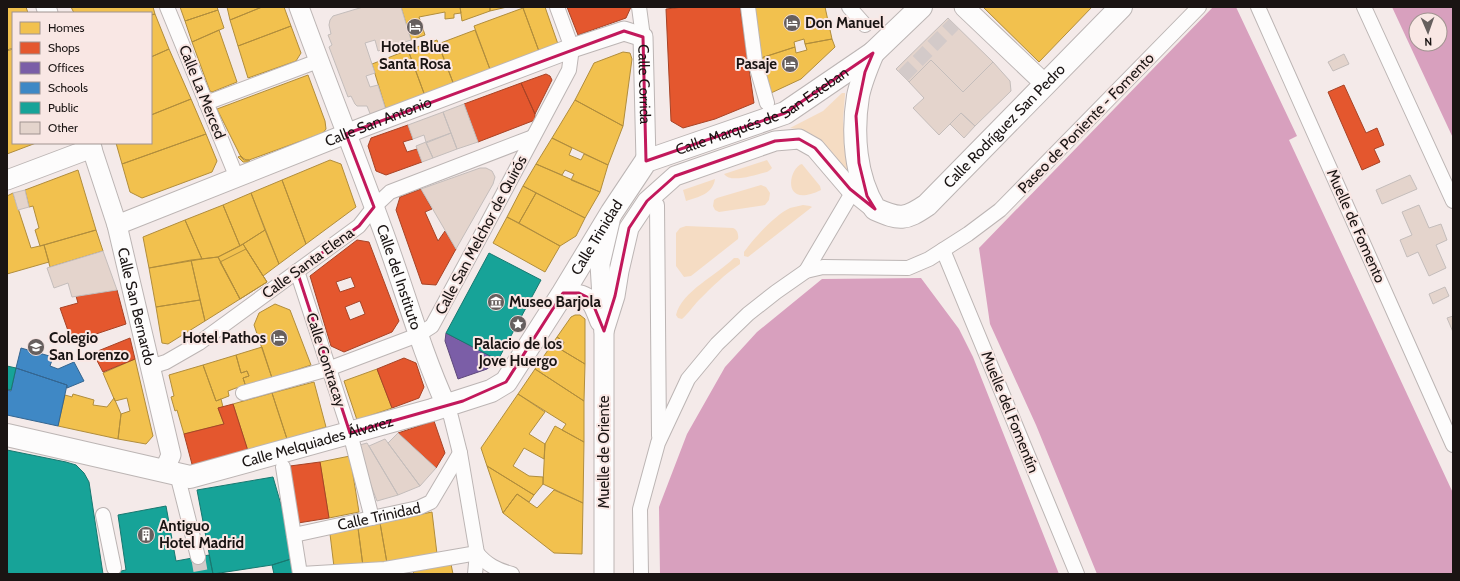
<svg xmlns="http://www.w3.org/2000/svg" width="1460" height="581" font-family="Cabin,sans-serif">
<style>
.green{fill:#f5dcc3}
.water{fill:#d8a0be;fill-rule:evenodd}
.homes{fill:#f2c14e;stroke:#b18d3c}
.shops{fill:#e4572e;stroke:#a74326;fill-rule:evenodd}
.offices{fill:#7b5ea7;stroke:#5e487b}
.schools{fill:#3f88c5;stroke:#346590}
.public{fill:#17a398;stroke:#187870}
.building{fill:#e4d4cc;stroke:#c4bdbb}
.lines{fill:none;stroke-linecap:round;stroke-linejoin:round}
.pedestrian-tunnel{stroke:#d3cac9;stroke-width:14;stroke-dasharray:14 7;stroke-linecap:butt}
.pedestrian-casing{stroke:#bcb5b4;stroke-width:16}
.minor-casing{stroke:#bcb5b4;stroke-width:21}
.tertiary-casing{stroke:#bcb5b4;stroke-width:24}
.pedestrian{stroke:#fdfcfc;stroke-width:14}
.minor{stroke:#fdfcfc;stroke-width:19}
.tertiary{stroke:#fdfcfc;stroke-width:22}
.marked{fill:none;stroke:#c2185b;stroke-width:3;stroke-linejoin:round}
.labels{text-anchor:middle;stroke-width:4;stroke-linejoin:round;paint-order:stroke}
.poi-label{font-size:15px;font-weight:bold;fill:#1a1413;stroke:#f9e7e4;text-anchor:start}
.street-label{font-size:15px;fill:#1a1413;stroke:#f9e7e4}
</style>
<rect width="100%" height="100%" fill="#f4eae9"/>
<path class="green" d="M842,93H845V95L843,119L847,165V171C836,158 825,140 809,133C803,130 796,129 790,128L823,111Z
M767,160L772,168L770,170L767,172C756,174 731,184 724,174Z
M802,164L820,186L821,190C780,210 789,167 802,164Z
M715,179C713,194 698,197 686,201L683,190Z
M761,185L766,187L770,193L769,200L765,205L719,212L715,210L713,206L714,200L717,198Z
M803,205L810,206L812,207L748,257L744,256V252C754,238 775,215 790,208C794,207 799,206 803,205Z
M686,226L733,228C737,229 739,235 738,239L691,276L684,277L676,266V233L680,228Z
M734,258H738L740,260V264C725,274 712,287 699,300C693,306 689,313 682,319L678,318L676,315C682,291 717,275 734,258Z"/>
<path class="water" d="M1213,7H1236L1297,136L1289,140L1453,493V574H1097L1036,425L990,324L979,248Z
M1392,7H1453V138ZM1416,20H1440V44H1416Z
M921,278L959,329L973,357L1059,574H660L659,507L687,434L725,367L757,332L822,279Z"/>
<path class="homes" d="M7,7H26L28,13H13V48L7,50Z
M71,7H153L155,14L151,15V13H74Z
M180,7H217L218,10L185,21Z
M227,7H262L230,20Z
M262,7H284L291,26L238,46L230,20Z
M401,7H460L461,13L454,14V18L445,19V12L419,17L425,35L411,40Z
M460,7H490V11L462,21Z
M490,7H507L490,11Z
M527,7H545L559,47L540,54L523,8Z
M754,7H825L832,39L805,44L804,39L794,42L795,47L761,58Z
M983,7H1092L1039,62Z
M523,8L540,54L491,72L474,26Z
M218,10L224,28L192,42L185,21Z
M155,14L169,49L151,57V15Z
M291,26L301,53L296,61L248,78L238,46Z
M219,30L237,82L212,92L210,91L192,42Z
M475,30L491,72L454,85L438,44Z
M832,39L835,47L801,79L771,93L761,58L795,47L796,53L807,50L805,44Z
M437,40L454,85L425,96L408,50Z
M13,49V143H36L7,154V51Z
M169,49L191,99L151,115V57Z
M408,50L425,96L386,110L372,64Z
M623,52L630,53L632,59L623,126L575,100L594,63Z
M308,75L325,121L326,129L323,133L249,160H246L243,158L240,155L217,109Z
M191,99L206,134L122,164L116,143H151V115Z
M575,100L623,126L608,165L552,138Z
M206,134L217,161L212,172L142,198L130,192L122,164Z
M552,138L572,148L569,155L581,160L584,154L608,165L600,192L571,180L574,174L565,170L562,175L536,164Z
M240,156L244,160H249L250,162H243L238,157Z
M330,160L341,164L356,207L306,244L282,180Z
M536,164L600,192L585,218L523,186Z
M78,170L96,230L40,246L35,230L39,228L33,206L29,207L25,190Z
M282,180L306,244L279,264L251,193Z
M523,186L536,193L519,223L507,217Z
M13,193L31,248L44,245L49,262L7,274V196Z
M251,193L265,230L240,246L223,205Z
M536,193L585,218L576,236L560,246L519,223Z
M223,205L240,246L218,257L202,259L185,220Z
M507,217L560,246L545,272L493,243Z
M185,220L202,259L149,268L143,237Z
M96,230L103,251L50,267L44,245Z
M265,230L279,264L263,276L243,244Z
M243,244L267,282L240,299L218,257Z
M246,249L267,282L240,299L220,262Z
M218,257L240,299L205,321L191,260Z
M191,260L200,300L156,307L149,268Z
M200,300L205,321L168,344L162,343L156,307Z
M275,304L290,310L311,365L272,378L254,325L259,313Z
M575,315H580L585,319V364L560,349L564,342L557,337L571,317Z
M557,337L564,342L560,349L585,364L584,401L535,369Z
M262,347L272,378L246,387L243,378L249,376L247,371L241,373L236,355Z
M236,355L241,373L247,371L249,376L243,378L246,387L236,388L228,391L229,396L216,401L203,365Z
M135,359L153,436L146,444L118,439L121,414L130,411L127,398L115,401L103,373Z
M203,365L216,401L221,399L223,407L218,408L224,424L184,434L177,410L175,411L171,397L174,396L169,375Z
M377,369L392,408L357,420L344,381Z
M535,369L584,401V442L562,430L566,424L518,394Z
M314,382L326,427L287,439L272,393Z
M272,393L287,439L248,451L233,404Z
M73,394L94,400L93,405L107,407L114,398L121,414L118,439L58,426L65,395L72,397Z
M518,394L545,412L529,434L545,444L544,459L524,448L513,466L529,476L543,477V484L534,495L487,466L481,448Z
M555,426L584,442L583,503L543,484L545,444Z
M350,456L359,512L329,518L320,462Z
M487,466L534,495L529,502L517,494L503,513Z
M554,490L583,503L582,554L554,553L503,513L517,494L537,508Z
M432,512L437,554L387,563L380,523Z
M380,523L387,563L363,566L358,528Z
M358,528L363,566L334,567L330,534Z
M451,564L453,574H414L413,571Z"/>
<path class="shops" d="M567,7H631L626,18L578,35Z
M683,7H740L754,103L715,119L683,128L671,121L666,9Z
M546,74L550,76L552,80L535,114L521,83Z
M521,83L535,114V120L478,142L464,104Z
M1344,85L1366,133L1377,128L1384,145L1374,149L1380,162L1362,170L1328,92Z
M408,125L413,139L403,142L407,152L417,149L422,162L386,175L376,171L368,146L371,138Z
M421,189L432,209L425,212L438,241L445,231L456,249L436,285L422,284L396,210L400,197Z
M357,240L369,242L399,321L392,332L344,352L331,346L310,276ZM351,277L355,287L340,292L336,282ZM360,301L365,314L350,320L345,307Z
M117,290L126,324L72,342L60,308L78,303L76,296Z
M130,338L135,359L103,372L93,353Z
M404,358L416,363L424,387L419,398L392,408L377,369Z
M233,404L248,451L193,468L184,434L224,424L218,408Z
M434,421L445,453L436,468L398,433Z
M320,462L329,518L298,523L290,466Z"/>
<path class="offices" d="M446,333L498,360L487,369L458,379L445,341Z"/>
<path class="schools" d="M21,348L53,357L50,366L58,369L74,362L84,381L67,388V385L16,368Z
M16,368L67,385L58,426L7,415V390L11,391Z"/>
<path class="public" d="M489,253L541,280L498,360L446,333Z
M7,366L16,368L11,390L7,389Z
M7,450L66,462L76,465L84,473L89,482L103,574H8L7,566Z
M273,477L282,508L291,559L272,565L213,574L197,490Z
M166,506L176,561L209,555L213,574H105L126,570L118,515Z
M291,559L294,574H274L272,565Z"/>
<path class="building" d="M363,7H401L411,40L378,51L375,40L365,43L375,73L366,76L370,87L378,85L386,110L371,116L367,106H357L355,104L351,96L348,97L329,47L332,45L328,35L331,34L329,25L330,20L333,16Z
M948,18L993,62L963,92L931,60L909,82L896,69Z
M1344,54L1349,64L1333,71L1328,62Z
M931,60L963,92L993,62L1010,81L1011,91L975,126L961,113L939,135L913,108L924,98L909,82Z
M464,104L478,142L457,149L443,112Z
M443,112L451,133L426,142L424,135L413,139L408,125Z
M961,113L975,126L964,138L950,124Z
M451,133L457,149L433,158L426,143Z
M426,142L433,158L422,162L416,146Z
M480,168H486L492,171L495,177L493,184L456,249L421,189Z
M1410,175L1417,189L1382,204L1376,190Z
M25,190L29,207L18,210L13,193Z
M1419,205L1429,228L1441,224L1447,240L1436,245L1446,268L1429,276L1418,252L1407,257L1400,240L1412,235L1402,212Z
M103,251L117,290L72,297L68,283L54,288L47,268Z
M1445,287L1449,296L1433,304L1429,294Z
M1453,316V332L1447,318Z
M398,433L436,468L420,486L388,443Z
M385,439L420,486L398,495L369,446Z
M367,443L398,495L377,501L356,446Z"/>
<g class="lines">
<path class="pedestrian-tunnel" d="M903,76L954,24
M198,557L201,574"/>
<g class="pedestrian-casing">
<g id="pedestrian">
<path d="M167,7L237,178"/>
<path d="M639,7L643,37"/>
<path d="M748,7L755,61L767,103"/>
<path d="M849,7L865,25"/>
<path d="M1258,7L1453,445"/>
<path d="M1364,7L1453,201"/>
<path d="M206,103L310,64"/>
<path d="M657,205L659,436"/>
<path d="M943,250L1077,574"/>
<path d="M297,271L350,433L372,518"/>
<path d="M806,271L849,198"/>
<path d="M150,367L166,362L199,343L359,226L374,207L390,192L533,137"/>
<path d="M243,393L328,369L418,335L432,326L478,241L569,70L572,48L557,7"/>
<path d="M446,405L451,417L460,453L477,553L475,574"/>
<path d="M283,467L300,574"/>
<path d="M177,474L198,557"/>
<path d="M103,515L114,568"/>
<path id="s1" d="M294,535L418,508L431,502L460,453"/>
<path d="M477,553C487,565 497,570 512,574"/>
<path d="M301,574L385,569L477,553"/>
<path d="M641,574L640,509L658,443L688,379L717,344L748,314L776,292L806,271L823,267L908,268L929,259L943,250L968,234L1000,210L1199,7"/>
</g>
</g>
<g class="minor-casing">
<g id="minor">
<path d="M46,7L48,13"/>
<path id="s2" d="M299,7C326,81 355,154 382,228C404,287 420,348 446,405"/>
<path d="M964,7L1045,84"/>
<path id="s3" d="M90,143L117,225L171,455L164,471"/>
<path d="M7,180L92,148"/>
<path id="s4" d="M117,225L366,126L572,48L624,31L643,37L646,161"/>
<path d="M563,293C590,294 591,298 600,322"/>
<path d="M604,331L615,296L619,271L629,228L647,201L675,176L775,141L799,139L815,148L850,189L875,209"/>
<path d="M604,574V331L600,264L610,221"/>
</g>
</g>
<g class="tertiary-casing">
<g id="tertiary">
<path id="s5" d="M873,53C867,67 861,81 858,96C852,133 855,177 875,209C900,220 905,220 927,205L1121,7"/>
<path id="s6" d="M7,435L190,477L432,410L491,391L506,382L563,293L612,212L646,161L785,113L873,53L921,7"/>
</g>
</g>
<use href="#pedestrian" class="pedestrian"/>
<use href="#minor" class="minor"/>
<use href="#tertiary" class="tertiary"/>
</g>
<path class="marked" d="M624,31L643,37L646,161L785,113L873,53L865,72L856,116L859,163L867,196L875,209L850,189L815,148L799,139L775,141L675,176L647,201L629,228L615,296L604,331L593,304L587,297L579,293H563L506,382L463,401L350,433L297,271L359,226L374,207L346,134Z"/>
<defs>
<g id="hotel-disc" transform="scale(0.9)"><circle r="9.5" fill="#665f5e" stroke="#f9e7e4"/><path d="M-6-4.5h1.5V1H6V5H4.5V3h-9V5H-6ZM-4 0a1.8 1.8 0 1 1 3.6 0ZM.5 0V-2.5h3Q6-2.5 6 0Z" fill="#fff"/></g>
<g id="museum-disc" transform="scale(0.9)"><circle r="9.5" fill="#665f5e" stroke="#f9e7e4"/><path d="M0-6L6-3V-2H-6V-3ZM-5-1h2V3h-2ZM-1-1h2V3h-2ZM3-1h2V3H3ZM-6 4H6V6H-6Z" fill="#fff"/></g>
<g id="sight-disc" transform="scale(0.9)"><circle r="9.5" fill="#665f5e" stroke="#f9e7e4"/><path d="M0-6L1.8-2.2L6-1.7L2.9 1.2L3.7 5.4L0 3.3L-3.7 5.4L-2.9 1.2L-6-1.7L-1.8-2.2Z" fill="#fff"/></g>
<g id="school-disc" transform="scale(0.9)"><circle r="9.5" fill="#665f5e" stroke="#f9e7e4"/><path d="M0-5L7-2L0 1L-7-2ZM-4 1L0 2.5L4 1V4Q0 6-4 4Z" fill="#fff"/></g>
<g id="building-disc" transform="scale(0.9)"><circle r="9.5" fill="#665f5e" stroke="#f9e7e4"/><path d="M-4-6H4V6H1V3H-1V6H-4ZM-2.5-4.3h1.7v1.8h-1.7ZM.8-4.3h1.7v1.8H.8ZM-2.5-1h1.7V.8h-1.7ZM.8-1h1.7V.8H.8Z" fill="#fff"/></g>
</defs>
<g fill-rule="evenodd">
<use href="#hotel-disc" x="792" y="23"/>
<use href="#hotel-disc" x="415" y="27"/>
<use href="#hotel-disc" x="790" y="64"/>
<use href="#museum-disc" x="496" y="302"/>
<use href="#sight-disc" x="518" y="324"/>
<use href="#hotel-disc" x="279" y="338"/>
<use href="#school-disc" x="36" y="347"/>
<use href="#building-disc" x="146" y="535"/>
</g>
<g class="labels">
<g class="poi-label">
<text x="805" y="28">Don Manuel</text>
<text x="415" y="52" text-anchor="middle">Hotel Blue<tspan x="415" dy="17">Santa Rosa</tspan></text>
<text x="777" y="69" text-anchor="end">Pasaje</text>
<text x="509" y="307">Museo Barjola</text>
<text x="49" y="343">Colegio<tspan x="49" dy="17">San Lorenzo</tspan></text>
<text x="266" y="343" text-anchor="end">Hotel Pathos</text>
<text x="518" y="349" text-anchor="middle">Palacio de los<tspan x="518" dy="17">Jove Huergo</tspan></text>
<text x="159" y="531">Antiguo<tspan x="159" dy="17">Hotel Madrid</tspan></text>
</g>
<g class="street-label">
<text dy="5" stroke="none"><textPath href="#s4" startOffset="610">Calle Corrida</textPath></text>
<text transform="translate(202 92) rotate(68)" y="5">Calle La Merced</text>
<text dy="5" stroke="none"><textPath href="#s6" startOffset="907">Calle Marqués de San Esteban</textPath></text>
<text dy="5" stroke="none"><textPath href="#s4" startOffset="281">Calle San Antonio</textPath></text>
<text transform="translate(1086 123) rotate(-46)" y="5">Paseo de Poniente - Fomento</text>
<text dy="5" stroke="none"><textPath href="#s5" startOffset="329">Calle Rodríguez San Pedro</textPath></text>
<text transform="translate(1356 226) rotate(66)" y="5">Muelle de Fomento</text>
<text transform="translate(481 235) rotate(-62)" y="5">Calle San Melchor de Quirós</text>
<text dy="5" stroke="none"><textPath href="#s6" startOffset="689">Calle Trinidad</textPath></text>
<text transform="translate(308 263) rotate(-36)" y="5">Calle Santa Elena</text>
<text dy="5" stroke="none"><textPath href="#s2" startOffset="288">Calle del Instituto</textPath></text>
<text dy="5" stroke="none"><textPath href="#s3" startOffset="170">Calle San Bernardo</textPath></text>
<text transform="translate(326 360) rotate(72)" y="5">Calle Contracay</text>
<text transform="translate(1010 412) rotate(68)" y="5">Muelle del Fomentín</text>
<text dy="5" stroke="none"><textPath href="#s6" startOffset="320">Calle Melquiades Álvarez</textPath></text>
<text transform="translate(604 452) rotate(-90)" y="5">Muelle de Oriente</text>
<text dy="5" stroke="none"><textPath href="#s1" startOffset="87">Calle Trinidad</textPath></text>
</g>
</g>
<rect width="1460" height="581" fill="none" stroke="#1a1413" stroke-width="16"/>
<rect x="12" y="12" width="140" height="132" fill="#f9e7e4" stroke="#a09390"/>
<rect x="20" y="22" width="20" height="12" fill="#f2c14e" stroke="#a09390"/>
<text x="48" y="32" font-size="12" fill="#1a1413">Homes</text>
<rect x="20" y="42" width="20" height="12" fill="#e4572e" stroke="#a09390"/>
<text x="48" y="52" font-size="12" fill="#1a1413">Shops</text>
<rect x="20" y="62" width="20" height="12" fill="#7b5ea7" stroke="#a09390"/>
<text x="48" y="72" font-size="12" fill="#1a1413">Offices</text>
<rect x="20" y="82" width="20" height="12" fill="#3f88c5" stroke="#a09390"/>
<text x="48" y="92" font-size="12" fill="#1a1413">Schools</text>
<rect x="20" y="102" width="20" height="12" fill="#17a398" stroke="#a09390"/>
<text x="48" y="112" font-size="12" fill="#1a1413">Public</text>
<rect x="20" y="122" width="20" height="12" fill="#e4d4cc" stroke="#a09390"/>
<text x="48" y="132" font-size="12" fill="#1a1413">Other</text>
<g transform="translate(1428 32) rotate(178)"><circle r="19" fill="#f9e7e4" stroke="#a09390"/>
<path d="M0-3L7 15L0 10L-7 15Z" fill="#665f5e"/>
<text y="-6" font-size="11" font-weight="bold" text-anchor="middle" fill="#1a1413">N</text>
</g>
</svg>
